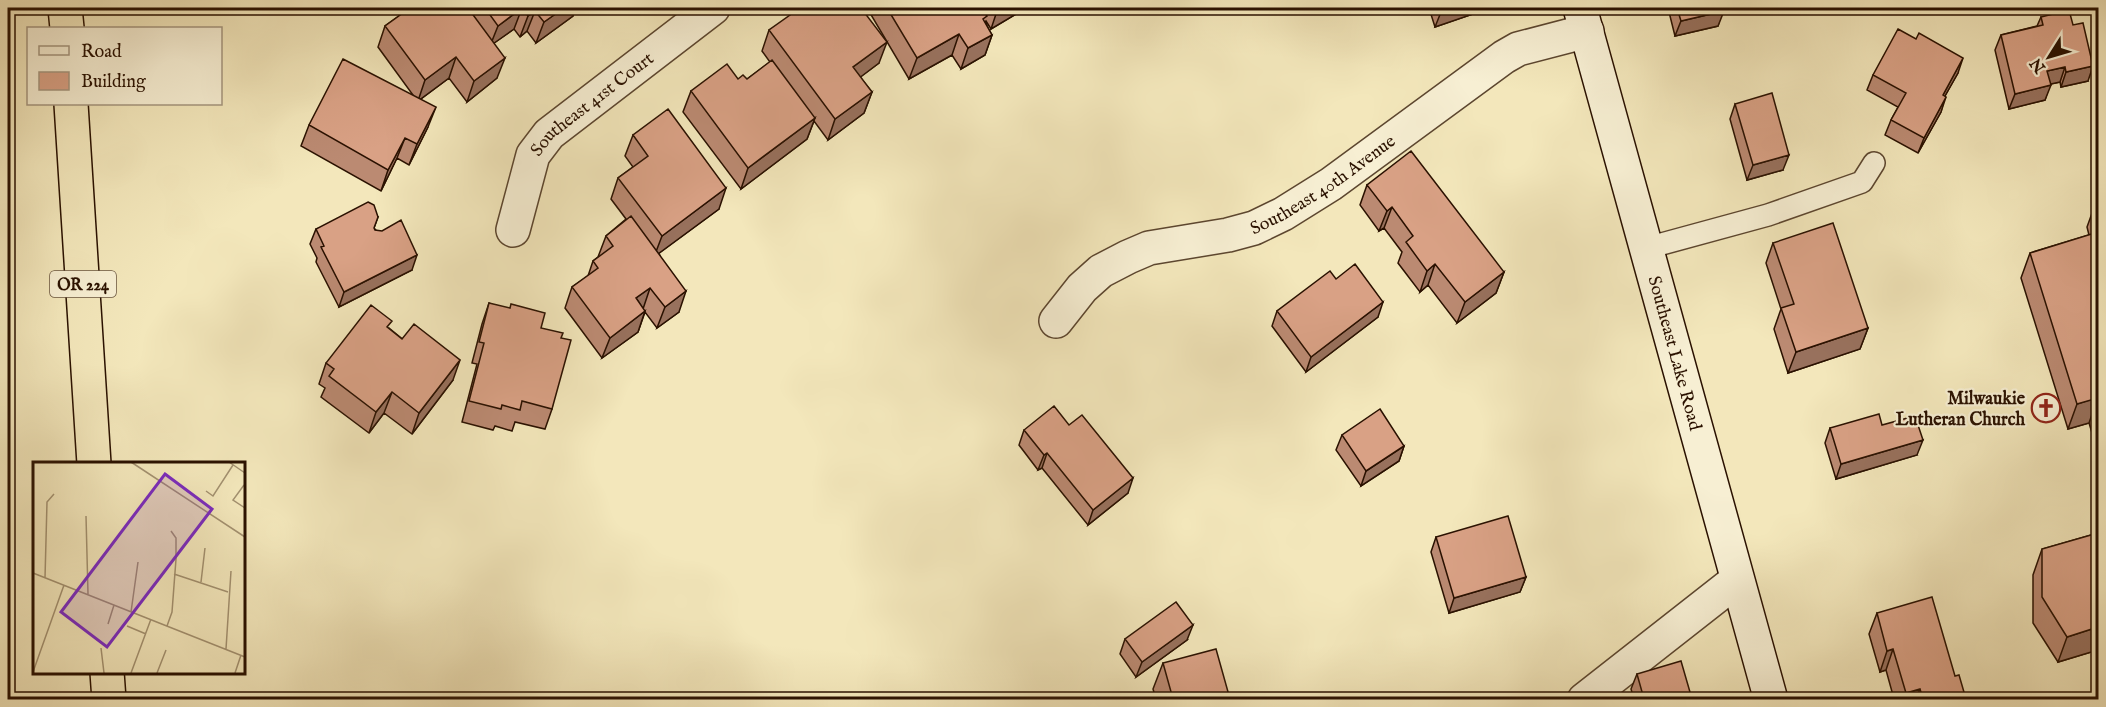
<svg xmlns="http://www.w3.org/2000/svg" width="2106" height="707" font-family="'IM FELL English',serif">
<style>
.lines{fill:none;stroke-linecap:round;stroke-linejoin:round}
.lane-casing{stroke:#5c462f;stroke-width:24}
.street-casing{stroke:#5c462f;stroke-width:36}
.secondary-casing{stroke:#2a1100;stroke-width:36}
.highway-casing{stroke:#2a1100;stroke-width:36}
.lane{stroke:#f7efd3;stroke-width:21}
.street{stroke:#f7efd3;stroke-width:33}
.secondary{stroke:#f7efd3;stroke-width:33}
.highway{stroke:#f3e7bb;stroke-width:33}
.wall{fill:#bb8a72;stroke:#2a1100;stroke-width:1.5}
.shaded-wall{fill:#98715d;stroke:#2a1100;stroke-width:1.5}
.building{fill:#d9a185;stroke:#2a1100;stroke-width:1.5}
.labels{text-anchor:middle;stroke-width:4.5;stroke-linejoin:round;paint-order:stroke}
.shield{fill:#f7efd3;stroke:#68543f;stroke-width:1.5}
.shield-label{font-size:16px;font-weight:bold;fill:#2a1100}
.street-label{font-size:18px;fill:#2a1100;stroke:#f7efd3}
.poi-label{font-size:18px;font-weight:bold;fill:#2a1100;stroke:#f7efd3;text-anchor:end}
.inset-road{fill:none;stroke:#a39170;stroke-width:1.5}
.view{fill:#7b2cbf;fill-opacity:0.15;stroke:#7b2cbf;stroke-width:3}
.inset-edge{fill:none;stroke:#2a1100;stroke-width:3}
</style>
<rect width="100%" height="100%" fill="#f3e7bb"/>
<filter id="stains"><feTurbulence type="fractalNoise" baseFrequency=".00333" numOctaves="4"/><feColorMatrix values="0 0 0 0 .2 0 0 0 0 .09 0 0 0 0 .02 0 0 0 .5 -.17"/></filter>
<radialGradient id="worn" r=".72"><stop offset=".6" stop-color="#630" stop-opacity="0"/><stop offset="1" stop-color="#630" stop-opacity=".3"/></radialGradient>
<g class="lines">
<g class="lane-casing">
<path id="lane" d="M1647,248L1768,215L1862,182L1874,163"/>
</g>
<g class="street-casing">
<g id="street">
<path id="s1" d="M513,230L533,155L549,134L713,8"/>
<path id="s2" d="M1056,321L1082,288L1101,271L1128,257L1149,248L1228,235L1254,228L1283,214L1331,184L1504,57L1518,49L1587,31"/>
<path d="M1584,700L1737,580"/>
</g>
</g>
<g class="secondary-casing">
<g id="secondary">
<path id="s3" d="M1580,8L1771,700"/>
</g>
</g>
<g class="highway-casing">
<path id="highway" d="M65,8L67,28
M71,104L94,464
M107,672L109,700"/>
</g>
<use href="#lane" class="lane"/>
<use href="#street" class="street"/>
<use href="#secondary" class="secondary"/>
<use href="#highway" class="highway"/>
</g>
<path class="wall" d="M410,8H576L573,16L536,43L527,31L520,37L514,29L494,43L497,78L467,102L449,78L421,99L428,127L409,165L397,158L381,191L301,146L309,125L413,95L378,47L385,26Z
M867,8H1026L991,29L986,21L985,22L992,35L985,55L961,69L952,55L909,79Z
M1403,8H1425L1405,14Z
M1429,8H1481L1479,12L1435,27Z
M1668,8H1723L1718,26L1675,36Z
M810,11L879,63L860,77L872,92L864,113L828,140L814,121L807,139L741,189L683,112L691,91L738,79H747L770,62L762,51L769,30Z
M2041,17L2088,81L2061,87L2060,82L2050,84L2045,100L2009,109L1995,50L2001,35L2037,26Z
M1958,73L1945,96L1941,112L1918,153L1885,135L1891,120L1898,107L1867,90L1873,75Z
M1735,104L1783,170L1747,180L1730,119Z
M633,135L719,209L659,253L679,312L657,328L645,312L638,332L602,358L565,308L572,287L588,276L593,261L598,257L606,236L626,219L611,199L618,178L633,167L625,156Z
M1367,185L1504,272L1496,293L1457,323L1428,285L1420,292L1398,263L1402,252L1384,228L1379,231L1360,205Z
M2098,201V453L2089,423L2068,429L2021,278L2030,253L2089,235L2087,227L2096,202Z
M378,217L374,228L412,270L339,307L316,262L317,258L310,244L316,229Z
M1773,243L1868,328L1860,349L1788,373L1774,329L1781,309L1766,263Z
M1336,279L1378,317L1306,372L1272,326L1277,311Z
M489,303L561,338L552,409L545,429L515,422L512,431L495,426L493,430L462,422L477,364L472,363L482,324Z
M389,328L453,380L412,434L384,413L369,433L321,397L325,388L319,384L326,363Z
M1069,425L1128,493L1088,525L1042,468L1038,470L1019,445L1024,430Z
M1882,425L1917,455L1836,479L1825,443L1830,428Z
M1342,435L1404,446L1399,461L1361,486L1336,450Z
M2098,533V650L2058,662L2033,623V575L2042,549Z
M1436,537L1526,577L1520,592L1449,613L1431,552Z
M1877,613L1955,676L1966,699H1894L1886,670L1880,672L1869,634Z
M1125,639L1187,640L1136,677L1120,654Z
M1163,663L1230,699H1156L1153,689Z
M1637,674L1692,699H1634L1631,689Z"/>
<path class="shaded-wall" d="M522,8L514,29L490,46L498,26Z
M564,8H576L573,16L536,43L544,22Z
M998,8H1026L991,29Z
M1407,8H1425L1405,14Z
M1453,8H1481L1479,12L1435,27L1441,12Z
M535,11L527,31L520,37L528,16Z
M1724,11L1718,26L1675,36L1681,21Z
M959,34L952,55L909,79L917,58Z
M992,35L985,55L961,69L968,48Z
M887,42L879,63L846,88L853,67Z
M456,57L449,78L418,101L425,80Z
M505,58L497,78L467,102L474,81Z
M1963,58L1958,73L1937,110L1943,95Z
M2093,66L2088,81L2061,87L2066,72Z
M2065,67L2060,82L2042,86L2047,71Z
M2051,85L2045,100L2009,109L2015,94Z
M872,92L864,113L828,140L835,119Z
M1946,97L1941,112L1918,153L1924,138Z
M436,107L428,127L409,165L417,144Z
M815,118L807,139L741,189L748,168Z
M405,138L397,158L381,191L388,170Z
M1789,155L1783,170L1747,180L1753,165Z
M726,188L719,209L654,257L662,236Z
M1392,207L1384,228L1379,231L1387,211Z
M417,255L412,270L339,307L344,292Z
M1435,264L1428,285L1420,292L1427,271Z
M1504,272L1496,293L1457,323L1465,302Z
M650,288L643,309L636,298Z
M686,291L679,312L657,328L665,307Z
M1383,302L1378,317L1306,372L1311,357Z
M645,311L638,332L602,358L610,338Z
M1868,328L1860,349L1788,373L1796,352Z
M460,360L453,380L412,434L419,413Z
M392,392L384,413L369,433L376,412Z
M2098,397L2089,423L2068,429L2077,404Z
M1923,440L1917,455L1836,479L1841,464Z
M1404,446L1399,461L1361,486L1366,471Z
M1047,453L1042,468L1038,470L1044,455Z
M1133,478L1128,493L1088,525L1093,510Z
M1526,577L1520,592L1449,613L1454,598Z
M1193,625L1187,640L1136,677L1142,662Z
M2098,627V650L2058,662L2067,637Z
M1893,649L1886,670L1880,672L1887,651Z
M1920,689L1916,699H1904L1906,693Z"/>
<path class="building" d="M410,8H468L505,58L474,81L456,57L425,80L385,26Z
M485,8H564L544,22L535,11L528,16L522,8L498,26Z
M800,8H808L810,11L815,8H861L887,42L853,67L872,92L835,119L769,30Z
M887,8H982L987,16L983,19L992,35L968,48L959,34L917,58Z
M1439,8H1453L1441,12Z
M1677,8H1723L1724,11L1681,21Z
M2069,10L2073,25L2083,23L2093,66L2066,72L2065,67L2047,71L2051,85L2015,94L2001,35L2043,25L2041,17Z
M1898,29L1916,39L1919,33L1963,58L1943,95L1946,97L1924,138L1891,120L1906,93L1873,75Z
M343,59L436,107L417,144L405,138L388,170L309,125Z
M772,60L815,118L748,168L691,91L727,64L738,79L743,75L747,79Z
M1772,93L1789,155L1753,165L1735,104Z
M668,109L726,188L662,236L618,178L648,156L633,135Z
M1411,151L1504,272L1465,302L1435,264L1427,271L1406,242L1413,236L1392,207L1387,211L1367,185Z
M2098,201V210L2096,202Z
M368,202L374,205L378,217L374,228L375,230L382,231L401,220L417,255L344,292L321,247L324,246L316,229Z
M631,216L686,291L665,307L650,288L636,298L645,311L610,338L572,287L598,268L593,261L613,246L606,236Z
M1833,223L1868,328L1796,352L1781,308L1794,304L1773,243Z
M2098,232V398L2077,404L2030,253Z
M1355,264L1383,302L1311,357L1277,311L1330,271L1336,279Z
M489,303L510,308L511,304L545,313L541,328L563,333L561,338L571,340L552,409L522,401L520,410L502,405L501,409L469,401L484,343L479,342Z
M371,305L392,321L387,327L402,339L414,324L460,360L419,413L392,392L376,412L329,376L334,369L326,363Z
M1054,406L1069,425L1082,415L1133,478L1093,510L1047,453L1044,455L1024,430Z
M1380,409L1404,446L1366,471L1342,435Z
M1879,414L1882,425L1915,416L1923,440L1841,464L1830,428Z
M1508,516L1526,577L1454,598L1436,537Z
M2098,533V627L2067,637L2042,597V549Z
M1932,597L1955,676L1959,675L1966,699H1923L1920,689L1906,693L1893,649L1887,651L1877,613Z
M1176,602L1193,625L1142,662L1125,639Z
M1216,649L1230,699H1173L1163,663Z
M1681,661L1692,699H1644L1637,674Z"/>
<defs>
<g id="church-ring" transform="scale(1.5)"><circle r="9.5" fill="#f7efd3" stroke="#8f2418" stroke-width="1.5"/><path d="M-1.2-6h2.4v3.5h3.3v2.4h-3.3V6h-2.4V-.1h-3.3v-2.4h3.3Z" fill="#8f2418"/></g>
</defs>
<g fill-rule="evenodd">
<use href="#church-ring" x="2046" y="408"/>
</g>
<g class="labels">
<rect class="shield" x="50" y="271" width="66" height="26" rx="4.5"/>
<g class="shield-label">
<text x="83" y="290">OR 224</text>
</g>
<g class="street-label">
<text dy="6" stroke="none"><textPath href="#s1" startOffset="156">Southeast 41st Court</textPath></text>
<text dy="6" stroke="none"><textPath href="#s2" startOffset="309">Southeast 40th Avenue</textPath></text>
<text dy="6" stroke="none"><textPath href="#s3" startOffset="358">Southeast Lake Road</textPath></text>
</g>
<g class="poi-label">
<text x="2025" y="404">Milwaukie<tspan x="2025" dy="21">Lutheran Church</tspan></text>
</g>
</g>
<g transform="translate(33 462)">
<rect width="212" height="212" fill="#f3e7bb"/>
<path class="inset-road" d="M98,0L212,75M196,0L212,11M211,23L200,38L212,46M173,29L180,34L200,3M53,54L55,132M0,111L212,195M141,112L195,130M12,116L14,40L21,32M168,120L172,86M98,150L105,100M75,162L81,143M94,164L113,172M134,164L139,150L143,97V76L138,69M68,186L71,211M193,187L198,109M0,210L31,123M98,211L118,157M124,211L133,188M202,211L208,193"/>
<path class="view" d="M132,12L179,47L74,185L28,150Z"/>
<rect width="212" height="212" class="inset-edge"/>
</g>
<rect width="2106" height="707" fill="none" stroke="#f3e7bb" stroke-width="30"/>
<rect x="9" y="9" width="2088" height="689" fill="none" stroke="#2a1100" stroke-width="3"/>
<rect x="15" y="15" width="2076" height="677" fill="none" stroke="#2a1100" stroke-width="1.5"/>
<rect x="27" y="27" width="195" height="78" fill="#f7efd3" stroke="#a5967f" stroke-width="1.5"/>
<rect x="39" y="46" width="30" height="9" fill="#f7efd3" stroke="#a5967f" stroke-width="1.5"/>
<text x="81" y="57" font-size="18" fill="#2a1100">Road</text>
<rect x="39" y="72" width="30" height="18" fill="#d9a185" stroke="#a5967f" stroke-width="1.5"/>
<text x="81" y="87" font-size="18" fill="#2a1100">Building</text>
<g transform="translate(2049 57) rotate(233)" stroke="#f7efd3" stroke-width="4.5" paint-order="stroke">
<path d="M0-4.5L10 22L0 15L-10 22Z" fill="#2a1100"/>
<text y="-9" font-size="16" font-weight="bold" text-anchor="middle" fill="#2a1100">N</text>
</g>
<rect width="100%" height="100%" filter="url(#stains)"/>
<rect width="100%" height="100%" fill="url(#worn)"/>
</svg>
